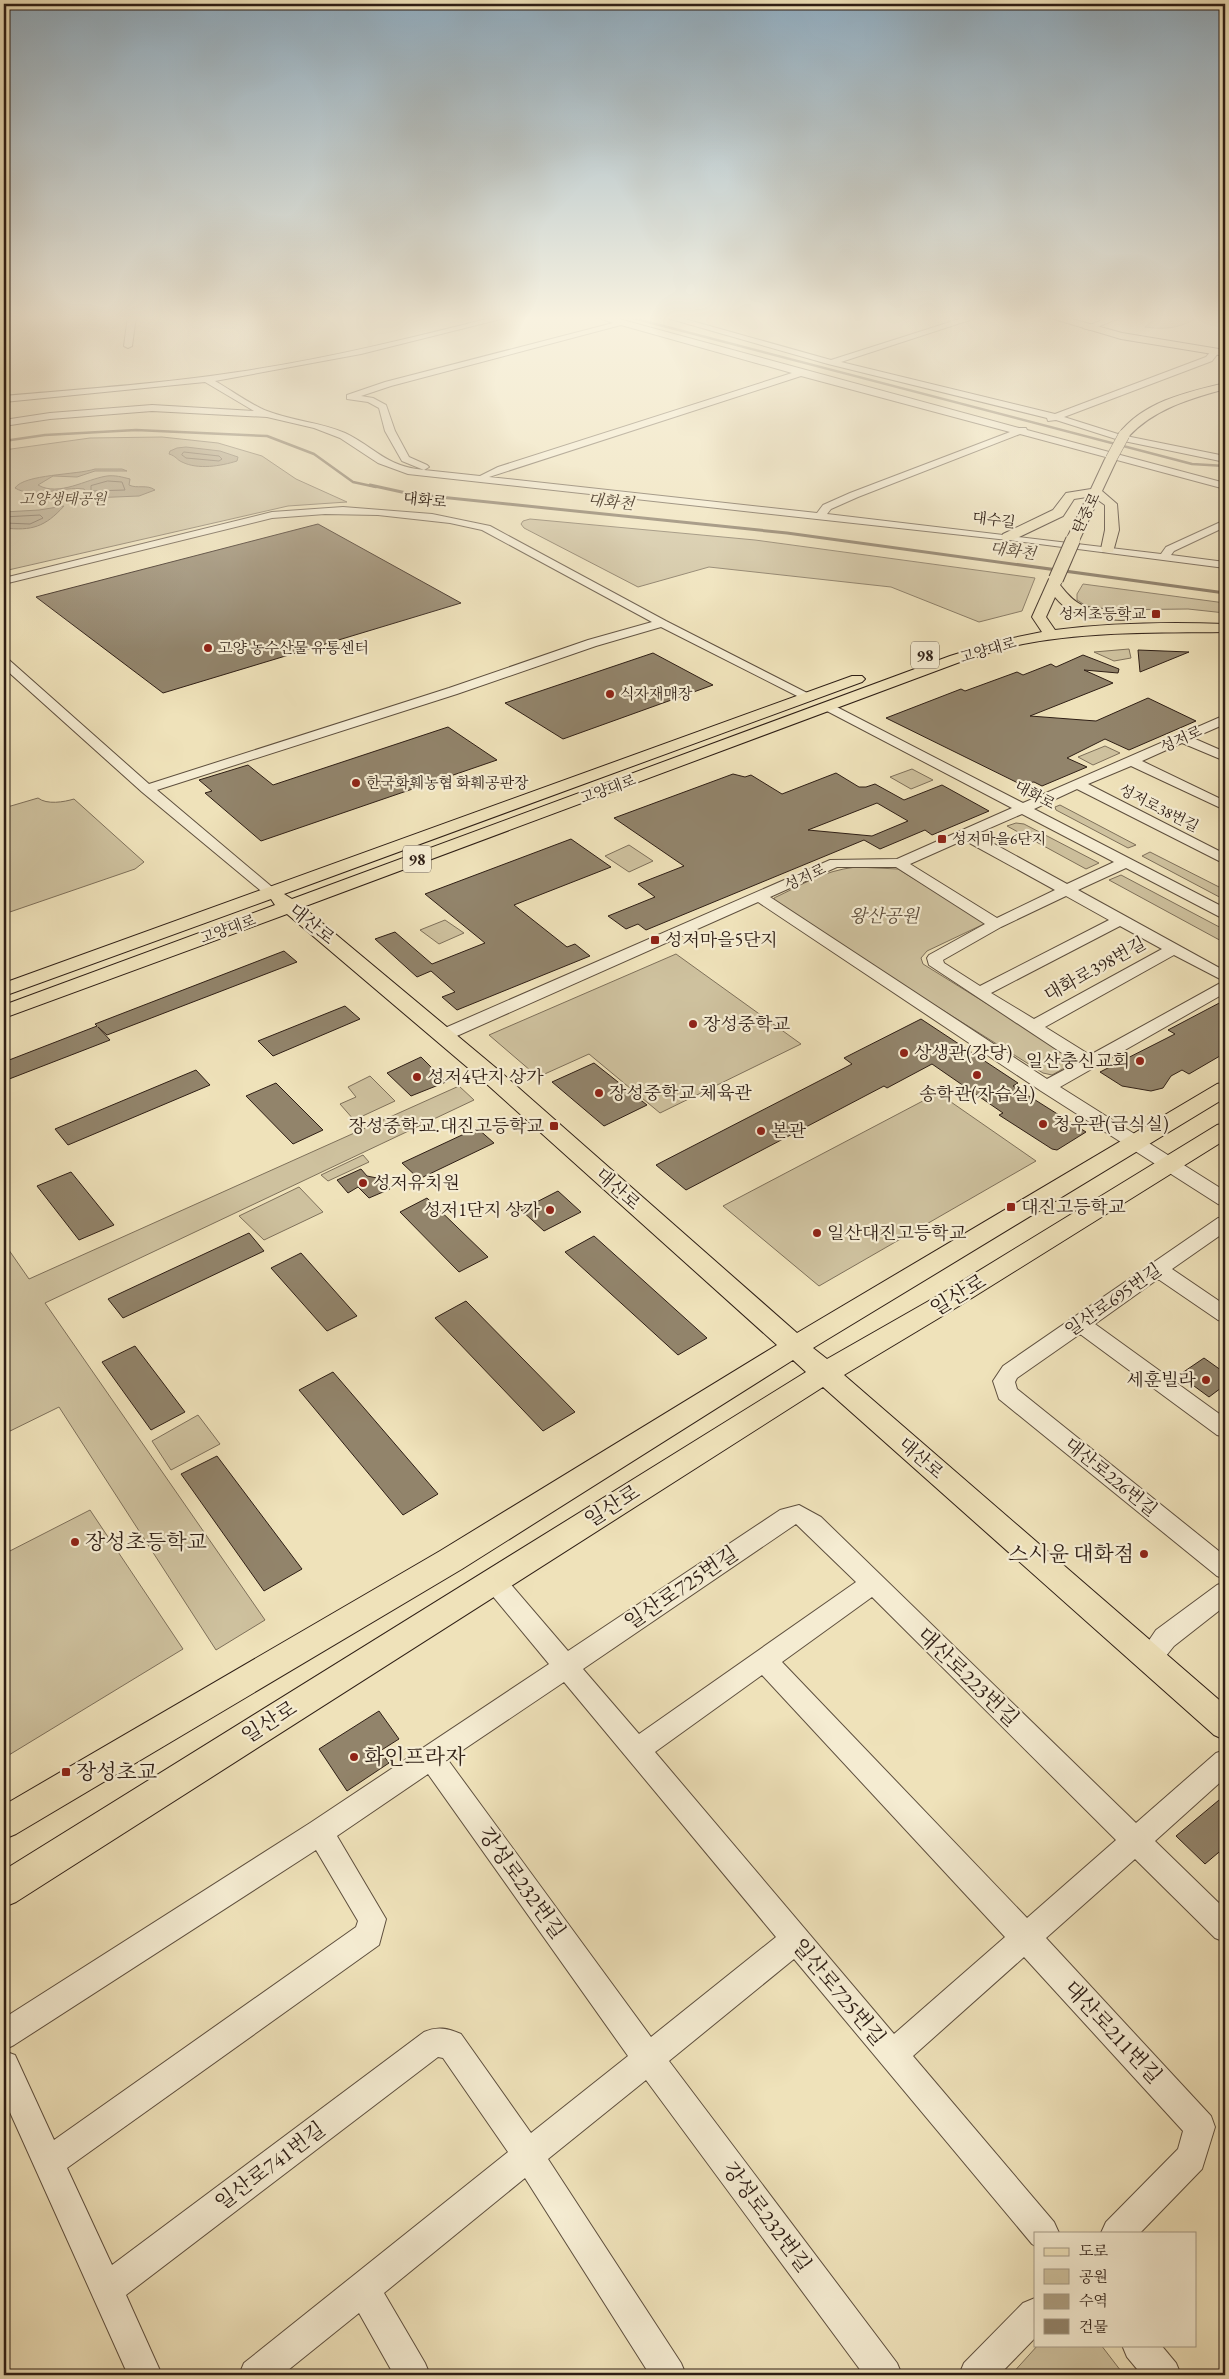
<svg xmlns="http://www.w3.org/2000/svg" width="1229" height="2379" font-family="'EB Garamond','Noto Serif KR',serif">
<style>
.green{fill:#cec19e;stroke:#7e705a}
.water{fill:#ad9f82;stroke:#7a6b56}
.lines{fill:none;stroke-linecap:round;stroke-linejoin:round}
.shore{stroke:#6e5e4c;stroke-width:1}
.stream-far1{stroke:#7a6b56;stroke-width:2.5}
.stream{stroke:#7a6b56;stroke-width:3}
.building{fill:#92846b;stroke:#2e1e15;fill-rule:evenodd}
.minor-casing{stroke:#5e4f3e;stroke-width:2}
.major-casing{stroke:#2e1e15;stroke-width:2}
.minor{fill:#f5ecd2;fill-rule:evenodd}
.major{fill:#efe2ba;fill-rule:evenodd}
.major-bridge-far1-casing{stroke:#2e1e15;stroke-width:12;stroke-linecap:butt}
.major-bridge-casing{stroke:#2e1e15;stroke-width:16;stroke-linecap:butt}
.major-bridge-far1{stroke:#efe2ba;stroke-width:11}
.major-bridge{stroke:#efe2ba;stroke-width:14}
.poi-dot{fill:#8f2418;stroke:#f5ecd2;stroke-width:2}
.labels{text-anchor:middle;stroke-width:4.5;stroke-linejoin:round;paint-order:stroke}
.far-park-label{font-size:15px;font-style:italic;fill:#5e4f3e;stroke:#f5ecd2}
.far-street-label{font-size:15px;fill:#2e1e15;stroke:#f5ecd2}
.far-poi-label{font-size:15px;fill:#2e1e15;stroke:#f5ecd2;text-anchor:start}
.far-water-label{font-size:16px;font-style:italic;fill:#5a4b3b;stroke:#f5ecd2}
.shield{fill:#f5ecd2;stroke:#6a5c4e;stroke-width:1}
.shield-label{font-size:16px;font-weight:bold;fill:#2e1e15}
.park-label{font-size:18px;font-style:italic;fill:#5e4f3e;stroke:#f5ecd2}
.street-label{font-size:18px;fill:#2e1e15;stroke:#f5ecd2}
.poi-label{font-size:18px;fill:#2e1e15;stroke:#f5ecd2;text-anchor:start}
.near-street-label{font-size:21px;fill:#2e1e15;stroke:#f5ecd2}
.near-poi-label{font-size:21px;fill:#2e1e15;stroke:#f5ecd2;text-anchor:start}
</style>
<rect width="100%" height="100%" fill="#efe2ba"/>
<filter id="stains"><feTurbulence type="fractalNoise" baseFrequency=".004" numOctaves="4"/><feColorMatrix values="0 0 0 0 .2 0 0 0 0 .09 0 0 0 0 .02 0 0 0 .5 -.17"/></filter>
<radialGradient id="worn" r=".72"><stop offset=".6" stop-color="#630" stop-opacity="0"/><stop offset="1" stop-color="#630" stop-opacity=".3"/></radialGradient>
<path class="green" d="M1159,316H1199C1182,328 1166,330 1145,327Z
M162,437L218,443L262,456L296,479L347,502L288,506L4,571V450L90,438Z
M530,519L755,540L1035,578L1022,611L979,622L891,587L709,567L638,587L524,528L521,524L523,521Z
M1083,584L1225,603V613L1188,609L1097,610L1088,607L1077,600V594Z
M1129,649L1131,658L1114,661L1094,652Z
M1105,746L1120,753L1093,765L1078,757Z
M912,769L933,780L911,789L890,777Z
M38,798C47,805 64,802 74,799L144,862L135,869L4,914V808Z
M1060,805L1136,845L1128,848L1056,810L1055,807Z
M1016,823L1024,824L1099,863L1086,869L1007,826Z
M629,845L653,861L629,872L605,856Z
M1150,852L1225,890V900L1142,856Z
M856,867L898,869L986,923L927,951L921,958L923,964L1066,1053L1070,1057L1068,1066L1052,1075L1043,1073L775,905L774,898C804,884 822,871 856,867Z
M1121,875L1225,930V943L1109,880Z
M445,920L464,933L439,944L420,930Z
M676,954L801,1044L660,1113L589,1054L538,1077L489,1035Z
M370,1076L395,1101L354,1120L340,1104L356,1097L348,1087Z
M459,1086L474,1100L45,1303L265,1620L216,1650L59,1407L4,1434V1243L29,1279Z
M938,1093L1036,1161L819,1286L723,1206Z
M363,1155L369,1162L328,1181L321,1175Z
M299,1187L323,1212L264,1240L239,1216Z
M198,1415L220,1444L171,1470L152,1441Z
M90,1510L183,1649L4,1758V1554Z
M1038,2345H1101L1124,2375H1011Z"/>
<path class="water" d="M186,447L220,451L238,457L237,461C221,466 198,470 182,462C177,460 176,456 169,454L170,451L177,448Z
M95,469H122L127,471H95L77,477L53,476L38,485C59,497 86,479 107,476C115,475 122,477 130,479L129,485C137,489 147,484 155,490L139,496L91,498L84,496L86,492L84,489C63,486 33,499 15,488C24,474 77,475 95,469Z
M64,506C45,527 32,531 4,528V512L39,510Z"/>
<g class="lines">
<path class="shore" d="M184,452L219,456L222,459L219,461L186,458L182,455Z
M108,481L122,482L125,490L91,491V486Z
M4,517L40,515L43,518L30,524L4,523"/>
<path class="stream-far1" d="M625,316L1192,464L1225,466
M4,441L45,435L136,430L267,436L314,454L353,482L376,487"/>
<path class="stream" d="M370,485L411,494L787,533L1225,593"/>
</g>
<path class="building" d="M318,524L461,603L163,693L36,597Z
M1138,650L1189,652L1140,672Z
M653,653L713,685L563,739L505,703Z
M1083,655L1119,669L1118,673L1084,670L1113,683L1030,716L1096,721L1148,698L1196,721L1129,750L1105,739L1067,758L1087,767L1042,786L1034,782L1020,784L886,718L961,689L965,691L1017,672L1023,675L1051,664L1056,667Z
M448,727L497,760L261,841L205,793L212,791L199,780L248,765L273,785Z
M836,773L859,787H866L875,784L904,800L942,785L989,811L932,835L925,830L880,849L864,840L646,930L638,924L626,929L608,916L655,897L638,884L684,866L614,818L733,774L745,777L751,775L782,794ZM877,803L908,821L872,836L808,830Z
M571,839L611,867L514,905L567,947L575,944L590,956L457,1010L442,997L455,992L431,971L417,977L375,939L395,932L432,964L485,943L425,894Z
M284,951L297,962L107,1035L98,1027L110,1040L4,1081V1062L97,1026L95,1024Z
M1225,1000V1053L1189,1074L1182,1070L1171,1076L1163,1088L1151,1091L1122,1086L1100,1072L1175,1034L1168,1030Z
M345,1006L360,1019L273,1056L258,1041Z
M921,1019L1018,1083L1013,1086L1086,1132L1057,1150L1052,1149L999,1115L1003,1113L932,1064L887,1088L884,1086L686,1190L656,1165L852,1064L844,1058Z
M421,1057L446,1082L411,1096L387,1073Z
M594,1063L647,1105L604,1126L552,1082Z
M196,1070L210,1085L68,1145L55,1129Z
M276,1083L323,1130L293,1144L246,1096Z
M477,1128L494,1143L419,1179L402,1163Z
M361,1169L367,1176L382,1179L390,1189L369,1198L358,1187L348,1193L337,1180Z
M71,1172L114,1225L79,1240L37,1186Z
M558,1191L581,1212L544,1231L521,1210Z
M427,1198L457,1227L488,1257L459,1272L400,1212Z
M249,1233L264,1251L123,1318L108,1299Z
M594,1236L707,1338L678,1355L565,1252Z
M301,1253L357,1316L327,1331L271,1268Z
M466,1301L575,1412L543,1431L435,1318Z
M135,1346L185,1412L151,1430L102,1362Z
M1204,1358L1225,1373V1385L1209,1397L1179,1375Z
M333,1372L438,1494L403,1515L299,1390Z
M217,1456L302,1569L264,1591L181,1474Z
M379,1711L399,1739L380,1751L389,1763L347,1791L319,1749Z
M1225,1795V1847L1205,1864L1176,1836Z"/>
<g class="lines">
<g class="minor-casing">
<path id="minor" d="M128,316H136L132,346L128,348L124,346Z
M498,316H513L361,354L215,381C231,390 251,405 267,411C292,421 320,422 345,433C376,448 385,466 424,470L402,461L385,431L379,408L368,402L347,399V395L385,382L613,323L594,316H608L1019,428H1026L1027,430L1225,483V489L1020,434L858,497L831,509L827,514L1161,554L1166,547L1225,520V527L1174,551L1171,555L1225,562V568L1008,540L408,474L378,463L340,438L314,428L267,417L152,411L50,419L4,426V420L50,413L152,405L254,411L205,382L4,402V396C82,389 160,384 238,372C326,359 412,338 498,316ZM621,325L792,373L498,467L480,476L424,470L429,467L427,465L409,457L395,431L386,405L373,398L361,396L391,386ZM801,376L1010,432L850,493L823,505L817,513L489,477Z
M660,316H674L831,360L969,316H982L841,362L1055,414L1206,357L1212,350H1218L1219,352L1212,361L1064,417L1121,435L1225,456V462L1119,440L1056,420L1048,421L1047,418L828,364Z
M1112,316H1124L1090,330L1083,328Z
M343,507L432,514L490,526L666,621L815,697L813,700H805L661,627L596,646L457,694L157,790L278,892L271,896L266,895L142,792L4,668V658L8,659L149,784L449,688L588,640L652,622L482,530L450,523L378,515L325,514L272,518L4,584V578L272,512Z
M829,703L1023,803L1225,715V724L1193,738L1225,752V761L1182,743L1142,761L1225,801V810L1131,766L1088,784L1225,854V864L1077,789L1034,809L1225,908V919L1220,917L1126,868L1078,890L1225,971V993L1060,1087L1225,1191V1206L1218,1204L1041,1091L758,902L450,1039H438L436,1035L438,1031L830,860L897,859L1012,808L825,710L823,707L825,704ZM1022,814L1114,862L1067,884L976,834ZM964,840L1055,890L997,918L910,864ZM837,867H896L985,924L929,955L927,958L929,965L1077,1063L1047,1079L770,897ZM1066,896L1109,920L980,986L944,963L943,960L1001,927ZM1120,926L1162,949L1034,1019L991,993ZM1174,955L1224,981L1090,1055L1045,1027Z
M1225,1217V1232L1172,1269L1225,1305V1322L1218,1320L1158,1279L1095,1324L1225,1418V1437L1217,1435L1080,1334L1017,1378L1015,1382L1017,1389L1225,1556V1579L1217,1576L999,1399L993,1381L1003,1366L1218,1218Z
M799,1505L821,1517L1136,1823L1216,1753L1225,1750V1778L1155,1841L1225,1909V1942L1215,1938L1135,1859L1046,1938L1211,2116L1215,2127L1202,2169L1140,2233H1101L1106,2222L1178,2149L1183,2131L1024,1957L913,2056L1054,2222L1059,2233H1035V2246L1032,2244L794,1959L669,2061L897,2363L902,2375H864L646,2080L548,2159L681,2363L686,2375H650L525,2178L384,2293L425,2363L430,2375H394L359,2313L282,2375H239L244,2363L508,2152L443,2058L438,2057L126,2295L162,2375H128L4,2099V2051L15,2055L54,2140L356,1927L358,1921L316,1850L14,2045L4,2050V2018L310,1823L549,1664L486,1588L482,1581L486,1574L494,1571L502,1574L568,1651L780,1510ZM796,1524L856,1582L639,1734L583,1669ZM872,1597L1116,1840L1027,1918L782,1662ZM762,1675L1005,1937L894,2034L655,1752ZM564,1682L776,1937L651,2037L448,1760ZM428,1774L628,2056L531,2133L461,2034C448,2028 437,2026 424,2032L112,2265L67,2168L379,1945L386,1919L337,1836Z
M1225,1582V1606L1174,1646L1158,1666L1149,1669L1140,1666L1137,1658L1156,1630L1217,1585Z
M1035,2298V2338L999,2375H959L964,2363L1023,2303Z
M1122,2345H1161L1176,2363L1181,2375H1142L1127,2357Z"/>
</g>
<g class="major-casing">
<path id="major" d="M1044,316H1061L1122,333L1225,350V356L1121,339Z
M1225,383V389C1189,399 1154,409 1128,437H1120L1118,435C1142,402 1187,392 1225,383Z
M1111,455L1117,459L1102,491L1117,504L1119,530L1113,552H1103L1101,549L1105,530V505L1098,500L1078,543L1073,544L1066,540L1087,497L1074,499L1063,516L1013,540H1003L1001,537L1003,534L1053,510L1066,493L1091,489L1105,459Z
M1056,575L1063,579L1060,585C1067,594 1074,602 1084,606C1098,612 1132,606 1139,615C1132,625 1085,617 1074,612C1066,609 1060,603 1055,597L1046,617L1055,630C1111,623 1169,622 1225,624V632C1158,633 1090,631 1023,644C1002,648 981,656 960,662L303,907L496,1068L797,1333L1217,1084L1225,1082V1098L813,1348L827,1359L941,1294L1217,1125L1225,1123V1140L959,1306L844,1375L1225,1705V1740L1214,1735L823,1387L16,1902L4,1907V1870L806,1372L793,1360L462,1569L16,1834L4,1839V1805L440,1551L777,1345L480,1078L287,914L4,1018V1005L275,905L271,899L4,996V983L852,676H862L865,679L862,682L284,894L292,899L950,656L998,641L1042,632L1032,617L1049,579Z"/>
</g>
<use href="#minor" class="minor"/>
<use href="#major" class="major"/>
<g class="major-bridge-far1-casing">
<path id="major-bridge-far1" d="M1111,459L1124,435"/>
</g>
<g class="major-bridge-casing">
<path id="major-bridge" d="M1056,579L1073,540"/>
</g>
<use href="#major-bridge-far1" class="major-bridge-far1"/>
<use href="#major-bridge" class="major-bridge"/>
</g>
<linearGradient id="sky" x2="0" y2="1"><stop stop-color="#90acbf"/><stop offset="0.49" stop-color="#f8f2e0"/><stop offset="1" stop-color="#f8f2e0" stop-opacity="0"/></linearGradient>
<rect width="1229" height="649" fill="url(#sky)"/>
<g class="poi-dot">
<rect x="1151" y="609" width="10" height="10" rx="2.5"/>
<circle cx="208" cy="648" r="5"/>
<circle cx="610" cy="694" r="5"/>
<circle cx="356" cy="783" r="5"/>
<rect x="937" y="834" width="10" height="10" rx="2.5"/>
<rect x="650" y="935" width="10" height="10" rx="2.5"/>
<circle cx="693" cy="1024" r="5"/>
<circle cx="904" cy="1053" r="5"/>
<circle cx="1140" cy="1061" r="5"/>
<circle cx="977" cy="1075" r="5"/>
<circle cx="417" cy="1077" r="5"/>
<circle cx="599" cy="1093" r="5"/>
<circle cx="1043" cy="1124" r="5"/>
<rect x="549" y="1121" width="10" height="10" rx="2.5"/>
<circle cx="761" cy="1131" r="5"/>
<circle cx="363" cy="1183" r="5"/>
<rect x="1006" y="1202" width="10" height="10" rx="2.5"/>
<circle cx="550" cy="1210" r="5"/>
<circle cx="817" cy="1233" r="5"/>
<circle cx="1206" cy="1380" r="5"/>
<circle cx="75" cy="1542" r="5"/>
<circle cx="1144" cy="1554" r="5"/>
<circle cx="354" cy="1757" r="5"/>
<rect x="61" y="1767" width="10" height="10" rx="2.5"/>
</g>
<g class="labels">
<g class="far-park-label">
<text x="63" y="504">고양생태공원</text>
</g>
<g class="far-street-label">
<text transform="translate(425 500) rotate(6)" y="5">대화로</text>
<text transform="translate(1086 513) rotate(-64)" y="5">탄중로</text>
<text transform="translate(994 520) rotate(7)" y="5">대수길</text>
<text transform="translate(988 650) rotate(-16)" y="5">고양대로</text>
<text transform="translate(1181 739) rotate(-24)" y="5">성저로</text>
<text transform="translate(608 789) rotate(-20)" y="5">고양대로</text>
<text transform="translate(1035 795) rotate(28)" y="5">대화로</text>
<text transform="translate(1159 808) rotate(27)" y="5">성저로38번길</text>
<text transform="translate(805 877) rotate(-25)" y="5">성저로</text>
<text transform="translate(228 929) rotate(-20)" y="5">고양대로</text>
</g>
<g class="far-poi-label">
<text x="1146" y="619" text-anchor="end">성저초등학교</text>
<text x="218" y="653">고양 농수산물 유통센터</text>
<text x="620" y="699">식자재매장</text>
<text x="366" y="788">한국화훼농협 화훼공판장</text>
<text x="952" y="844">성저마을6단지</text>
</g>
<g class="far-water-label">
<text transform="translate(611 501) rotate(6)" y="6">대화천</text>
<text transform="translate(1013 550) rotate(8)" y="6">대화천</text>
</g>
<g class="shield">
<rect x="911" y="641.5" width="28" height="27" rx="4"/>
<rect x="403" y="845.5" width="28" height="27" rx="4"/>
</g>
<g class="shield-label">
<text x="925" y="661">98</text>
<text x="417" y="865">98</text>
</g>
<g class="park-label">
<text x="884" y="922">왕산공원</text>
</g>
<g class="street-label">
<text transform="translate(312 924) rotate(39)" y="6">대산로</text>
<text transform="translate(1095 969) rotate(-29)" y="6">대화로398번길</text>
<text transform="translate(618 1189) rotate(42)" y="6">대산로</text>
<text transform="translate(1113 1300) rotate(-35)" y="6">일산로695번길</text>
<text transform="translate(921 1458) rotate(41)" y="6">대산로</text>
<text transform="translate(1111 1477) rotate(39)" y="6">대산로226번길</text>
</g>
<g class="poi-label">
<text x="665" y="946">성저마을5단지</text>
<text x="703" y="1030">장성중학교</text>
<text x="914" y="1059">상생관(강당)</text>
<text x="1130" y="1067" text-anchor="end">일산충신교회</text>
<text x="427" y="1083">성저4단지 상가</text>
<text x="609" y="1099">장성중학교 체육관</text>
<text x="977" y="1100" text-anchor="middle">송학관(자습실)</text>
<text x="1053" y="1130">청우관(급식실)</text>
<text x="544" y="1132" text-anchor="end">장성중학교.대진고등학교</text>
<text x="771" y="1137">본관</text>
<text x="373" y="1189">성저유치원</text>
<text x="1021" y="1213">대진고등학교</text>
<text x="540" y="1216" text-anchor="end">성저1단지 상가</text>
<text x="827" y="1239">일산대진고등학교</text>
<text x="1196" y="1386" text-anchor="end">세훈빌라</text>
</g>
<g class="near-street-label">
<text transform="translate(958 1295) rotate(-31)" y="7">일산로</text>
<text transform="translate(612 1506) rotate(-32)" y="7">일산로</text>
<text transform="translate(681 1588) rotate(-34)" y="7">일산로725번길</text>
<text transform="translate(968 1677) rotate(44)" y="7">대산로223번길</text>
<text transform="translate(269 1722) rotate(-32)" y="7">일산로</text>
<text transform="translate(522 1883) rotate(54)" y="7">강성로232번길</text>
<text transform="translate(839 1992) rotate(50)" y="7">일산로725번길</text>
<text transform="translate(1113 2032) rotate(47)" y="7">대산로211번길</text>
<text transform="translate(270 2166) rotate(-37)" y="7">일산로741번길</text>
<text transform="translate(767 2217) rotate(53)" y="7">강성로232번길</text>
</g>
<g class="near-poi-label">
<text x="85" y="1549">장성초등학교</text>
<text x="1134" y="1561" text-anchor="end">스시윤 대화점</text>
<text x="364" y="1764">화인프라자</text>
<text x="76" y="1779">장성초교</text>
</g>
</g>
<rect width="1229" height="2379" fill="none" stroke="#efe2ba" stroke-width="20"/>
<rect x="5" y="5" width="1219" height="2369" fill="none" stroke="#2e1e15" stroke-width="2.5"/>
<rect x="10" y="10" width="1209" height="2359" fill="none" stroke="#2e1e15"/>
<rect x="1034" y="2232" width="162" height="115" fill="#f5ecd2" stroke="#a59a86"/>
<rect x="1044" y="2248" width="25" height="8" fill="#efe2ba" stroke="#a59a86"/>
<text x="1079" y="2256" font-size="15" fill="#2e1e15">도로</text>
<rect x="1044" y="2269" width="25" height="15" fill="#cec19e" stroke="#a59a86"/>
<text x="1079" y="2282" font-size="15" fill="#2e1e15">공원</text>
<rect x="1044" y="2294" width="25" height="15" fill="#ad9f82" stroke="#a59a86"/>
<text x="1079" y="2306" font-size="15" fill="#2e1e15">수역</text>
<rect x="1044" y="2319" width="25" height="15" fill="#92846b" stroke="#a59a86"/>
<text x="1079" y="2332" font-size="15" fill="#2e1e15">건물</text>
<rect width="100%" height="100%" filter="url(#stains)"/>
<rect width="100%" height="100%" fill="url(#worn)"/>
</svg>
